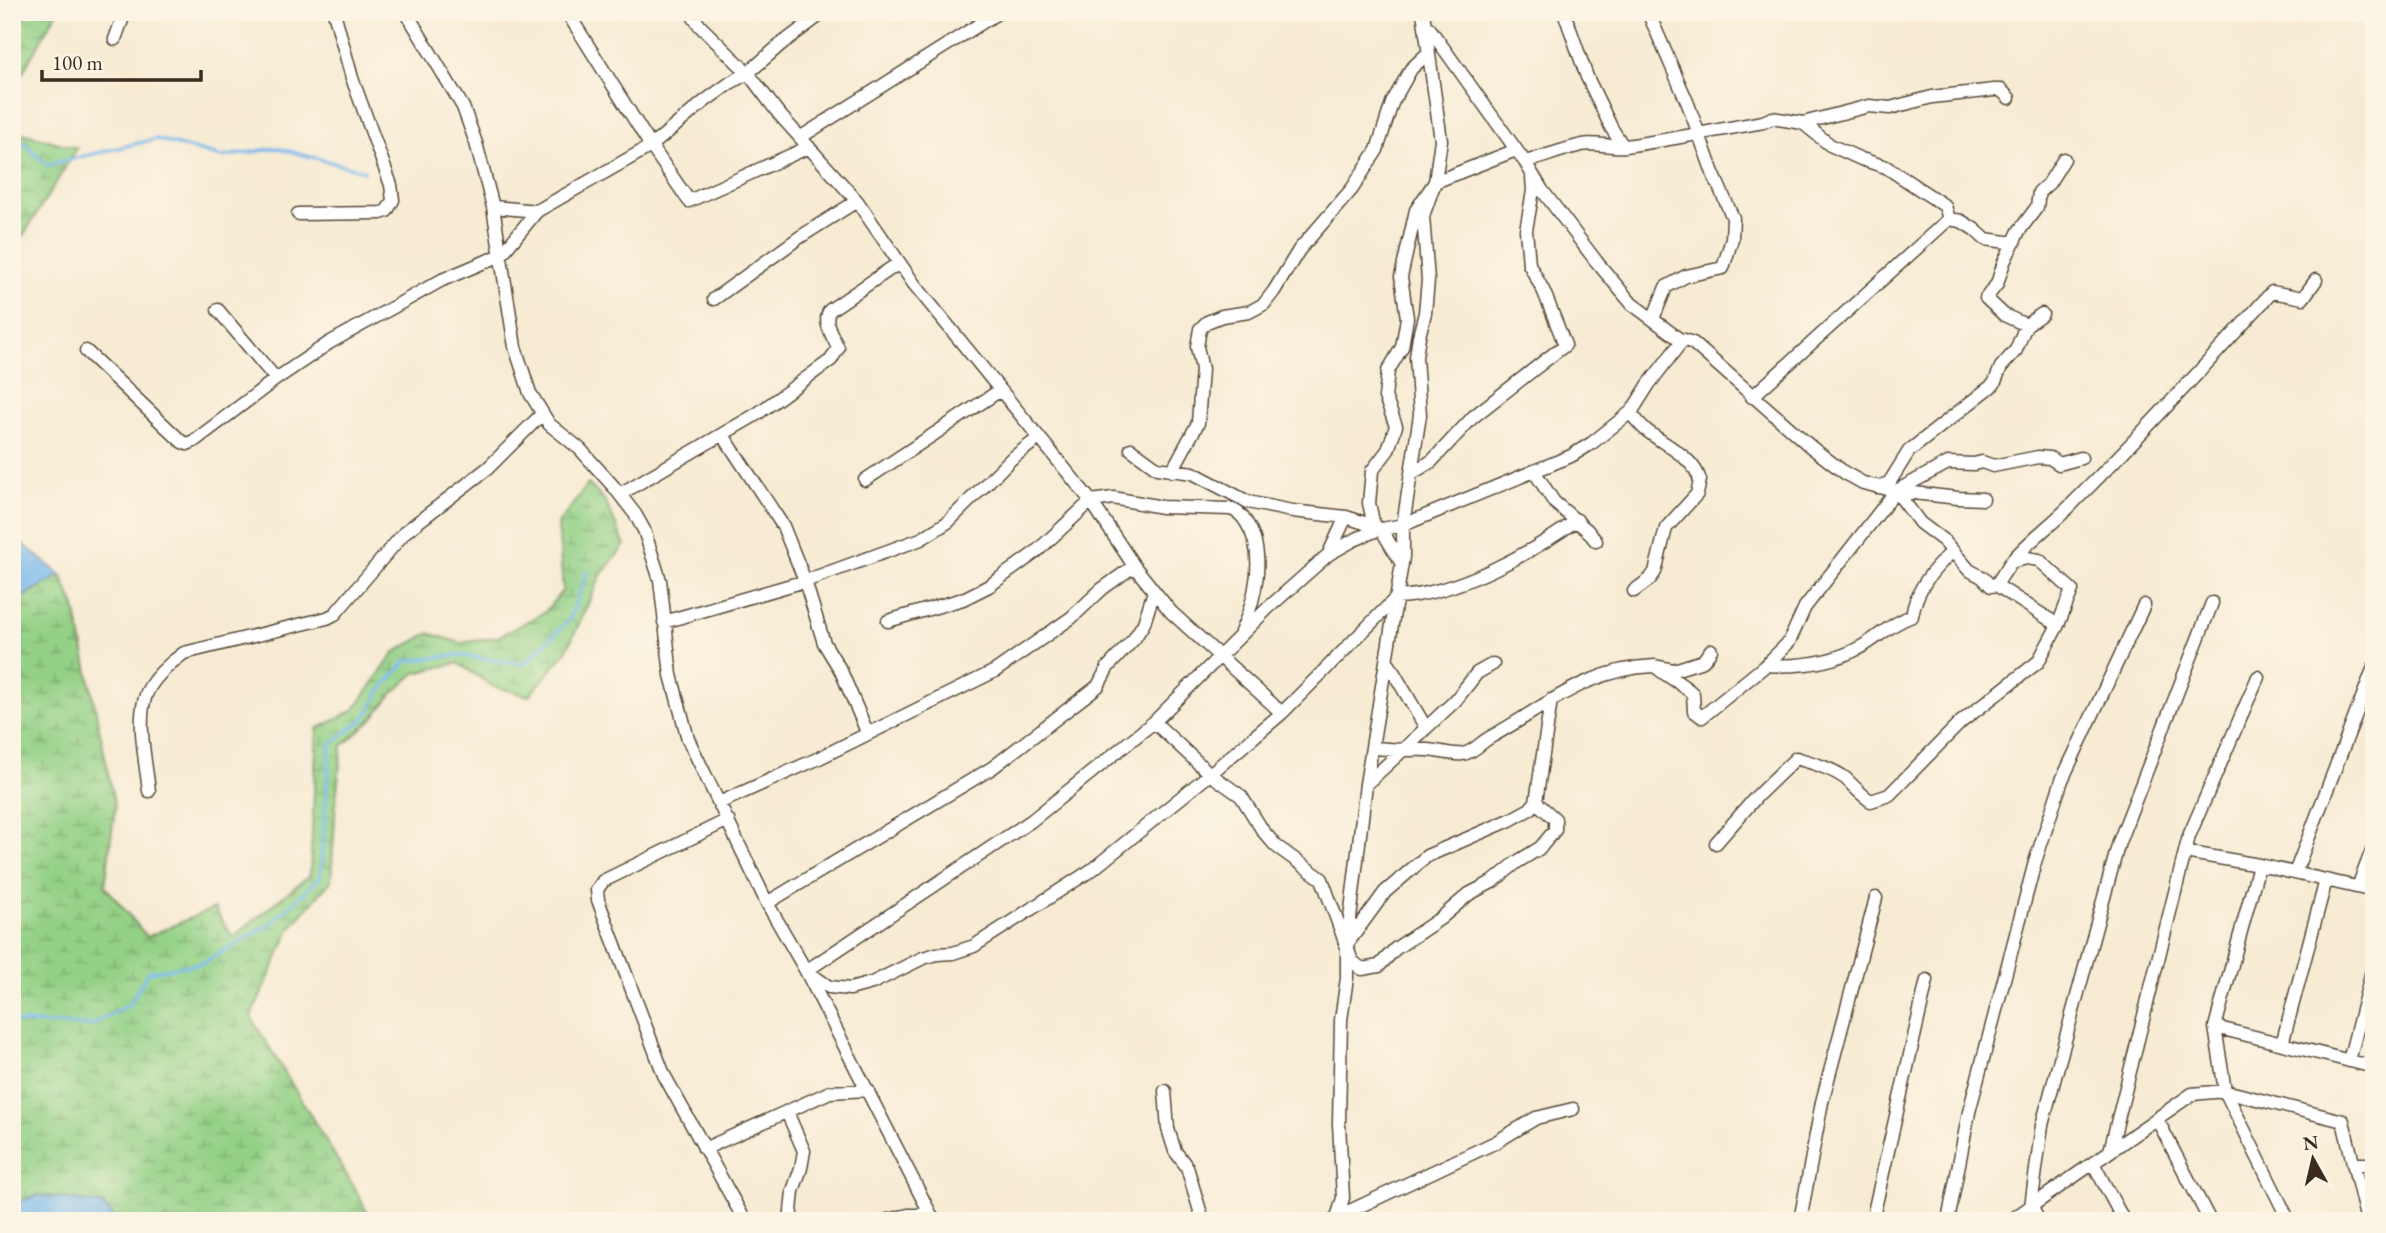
<svg xmlns="http://www.w3.org/2000/svg" width="2386" height="1233" font-family="'EB Garamond',serif">
<style>
.wetland{fill:url(#wetland-marsh);stroke:#687e52;stroke-width:2}
.water{fill:#77b8ec;stroke:#597185;stroke-width:2}
.lines{fill:none;stroke-linecap:round;stroke-linejoin:round}
.stream{stroke:#77b8ec;stroke-width:3.5}
.minor-casing{stroke:#574739;stroke-width:15}
.minor{stroke:#fff;stroke-width:12}
</style>
<defs>
<pattern id="wetland-marsh" width="20" height="14" patternUnits="userSpaceOnUse" patternTransform="scale(1.75)"><rect width="20" height="14" fill="#94d187"/><path d="M1 5h8M5 5V1M11 12h8M15 12V8" fill="none" stroke="#7aaa6e"/></pattern>
</defs>
<rect width="100%" height="100%" fill="#fcf5e5"/>
<filter id="ink" filterUnits="userSpaceOnUse"><feTurbulence type="fractalNoise" baseFrequency=".0143" numOctaves="2"/><feDisplacementMap in="SourceGraphic" scale="14" xChannelSelector="R" yChannelSelector="G"/><feConvolveMatrix kernelMatrix="1 2 1 2 8 2 1 2 1" color-interpolation-filters="sRGB"/></filter>
<filter id="wash" filterUnits="userSpaceOnUse"><feTurbulence type="fractalNoise" baseFrequency=".00686" numOctaves="4" result="noise"/><feDisplacementMap in="SourceGraphic" scale="28" xChannelSelector="R" yChannelSelector="G"/><feGaussianBlur stdDeviation="1.57" result="paint"/><feColorMatrix in="noise" values="0 0 0 0 0 0 0 0 0 0 0 0 0 0 0 0 0 1.4 0 .05"/><feComposite in="paint" operator="in"/></filter>
<g filter="url(#wash)">
<rect width="100%" height="100%" fill="#f7ebd3"/>
<path class="wetland" d="M12,12H57L12,91Z
M12,130L77,148L23,236L12,233Z
M588,484L604,499L625,545L601,575L566,652L529,696L492,686L458,663L415,673L393,693L371,720L342,746L336,799L331,881L291,927L251,1017L361,1199L370,1221H117L102,1204L39,1195L12,1204V603L61,575L75,607L115,807L105,886L147,937L214,908L233,937L310,875L317,729L354,710L395,652L429,633L461,643L498,637L545,612L563,590L558,524Z"/>
<path class="water" d="M12,535L61,575L12,603Z
M39,1195L102,1204L117,1221H12V1204Z"/>
<g class="lines">
<path class="stream" d="M12,132L47,165L156,139L222,157L277,148L365,171
M12,1022L90,1026L129,1005L148,972L203,963L272,923L320,877L330,744L365,718L380,691L406,661L458,655L524,664L569,620L587,572"/>
</g>
</g>
<g filter="url(#ink)">
<g class="lines">
<g class="minor-casing">
<path id="minor" d="M406,12L463,107L476,143L493,207L515,347L530,393L549,424L580,449L614,487L635,514L644,530L660,580L671,675L688,739L767,903L806,971L934,1221
M567,12L651,146L689,201L809,147
M690,12L700,26L748,73L779,114L857,201L914,284L1091,501L1134,566L1171,612L1282,713
M1564,12L1587,77L1612,129L1623,146
M1648,12L1688,104L1713,173L1733,218L1732,239L1723,268L1686,276L1666,287L1653,319
M1429,28L1525,162L1542,190L1596,261L1632,304L1682,341
M115,39L125,12
M801,137L999,12
M1525,162C1544,157 1563,149 1582,145C1596,142 1611,148 1625,146C1671,140 1717,130 1763,122L1772,118L1803,123L1869,106L1890,108L1932,97L1994,90H2001L2009,98
M493,207L537,211L651,146L705,101L730,83L748,73L780,45L824,12
M298,214L381,213L387,211L393,200L391,185L352,78L334,12
M1949,219L1961,221L1974,229L1985,239L2014,243
M714,299L800,237L857,201
M218,310L276,379
M2042,314L2026,325L2004,315L1986,298L1997,284L2004,262L2019,231L2037,207L2039,192L2049,183L2064,159
M86,351L182,442L187,444L194,441L276,379L329,343L442,280L501,255L537,211
M1752,397L1949,219L1945,206L1886,167L1861,159L1830,145L1803,123
M1630,413C1635,418 1640,425 1646,430C1664,445 1693,456 1700,480L1697,494L1666,528L1655,572L1650,579L1634,591
M723,435L783,526L805,581L824,643L841,671L867,732
M1131,449L1157,468L1193,473L1248,502L1292,511L1346,517L1374,526L1381,529L1402,564
M1172,471L1198,423L1202,369L1197,347L1200,329L1207,322L1222,316L1249,312L1264,304L1274,291L1299,250L1352,189L1377,150L1392,103L1411,69L1429,52
M1534,471L1554,502L1587,530L1596,541
M1412,473L1432,461L1473,417L1565,345L1544,292L1529,264L1526,230L1533,191L1532,177
M865,480L999,391
M1877,487L1889,483L1909,451L1994,384L2001,367L2016,350L2026,325
M1896,491L1920,523L1944,541L1969,570L1982,577L1991,586L1996,585L2011,562L2027,558L2039,560L2072,590L2058,625L1996,585
M620,494L757,414L831,360L838,348C833,336 822,322 830,310L899,263
M1374,526L1369,503L1372,471L1388,450L1396,426L1385,397L1388,371L1402,347L1407,318L1401,277L1416,210L1435,182L1516,150
M1330,551L1346,517
M1953,551C1933,569 1916,589 1912,616C1890,624 1880,636 1861,647C1832,663 1798,667 1766,665L1789,642L1805,607L1896,491L1948,463L1974,464L1982,462L1993,466L2038,457L2050,458L2059,464L2081,458
M2011,562C2029,540 2053,524 2073,503C2142,434 2207,364 2272,292L2303,298L2316,280
M888,621L963,599L989,586L1036,552L1091,501L1113,498L1162,507L1230,509C1238,511 1242,515 1246,522C1267,553 1255,601 1241,632
M664,622L805,581L921,539L948,522L1011,459L1039,438
M1711,650L1703,661L1674,670L1655,666C1667,677 1681,682 1693,694L1694,711L1702,717L1766,665
M1154,722L1210,774L1241,796L1263,831L1276,846L1322,879L1352,961L1362,969L1379,966L1395,949L1441,918L1469,894L1494,881L1517,862L1540,848L1555,830V819L1536,802
M1426,728L1455,701L1477,673L1493,664
M1374,748L1403,750L1426,728L1387,661
M1366,784L1403,750C1413,750 1425,749 1435,751C1444,752 1453,755 1462,754C1473,753 1480,743 1489,738C1545,707 1588,668 1655,666
M149,791C146,764 137,723 145,698C149,681 171,662 184,653L327,618L335,614L405,532L488,468L542,414
M719,803L817,759L995,671L1071,618L1102,589L1134,566
M728,820L603,881L597,890L598,900L664,1075L745,1221
M1716,843L1757,796L1796,758C1812,763 1831,768 1845,778C1854,786 1861,795 1871,801L1889,795L1961,722L2038,662L2058,625
M2185,852L2259,865
M2295,873L2374,667
M2358,887L2374,845
M767,903L992,768L1098,686L1108,667L1134,639L1144,623L1154,591
M1347,944L1385,892L1427,856L1510,820L1530,809L1536,802L1551,700
M806,971L1031,821L1154,722L1268,608L1329,554L1354,540L1377,530L1403,525L1571,456L1592,443L1632,411L1649,384L1682,341L1685,340L1693,343L1811,447L1845,473L1863,483L1896,491L1958,498L1983,499
M809,973L829,987L850,989L872,983L923,958L937,954L953,953L974,946L1093,869L1210,774L1282,713L1397,597C1455,595 1530,554 1577,520
M2215,1027L2374,1067
M2282,1044L2326,880
M2349,1061L2374,963
M1165,1091L1168,1129L1175,1151L1187,1167L1203,1221
M787,1112L804,1151L801,1168L793,1191L790,1221
M2157,1119L2210,1221
M704,1149L830,1092L868,1090
M2110,1151L2189,836L2258,677
M2093,1163L2124,1221
M2353,1164H2374
M1335,1218L1496,1142L1536,1118L1573,1109
M884,1221L908,1215H931
M1336,1221L1343,1198L1339,1124L1341,1020L1347,978V944L1366,784L1403,557V525L1420,415L1416,357L1419,336L1425,313L1428,280L1423,216L1435,182L1441,140L1423,12
M1800,1221L1822,1102L1876,898
M1872,1221L1927,980
M1948,1221L1969,1112L2035,862L2062,780L2144,605
M2010,1221L2192,1094L2225,1091L2343,1121L2367,1221
M2039,1221L2031,1206L2042,1125L2119,842L2212,603
M2289,1221L2225,1091L2215,1027L2259,865L2374,891"/>
</g>
<use href="#minor" class="minor"/>
</g>
</g>
<rect width="2386" height="1233" fill="none" stroke="#fcf5e5" stroke-width="42"/>
<g transform="translate(2313 1159) rotate(352)" stroke="#fcf5e5" stroke-width="5" paint-order="stroke">
<path d="M0-5L12 26L0 18L-12 26Z" fill="#3b2a1e"/>
<text y="-10" font-size="19" font-weight="bold" text-anchor="middle" fill="#3b2a1e">N</text>
</g>
<path d="M42 70v10h159v-10" fill="none" stroke="#3b2a1e" stroke-width="3.5"/>
<text x="52" y="70" font-size="21" fill="#3b2a1e" stroke="#fcf5e5" stroke-width="5" paint-order="stroke">100 m</text>
</svg>
